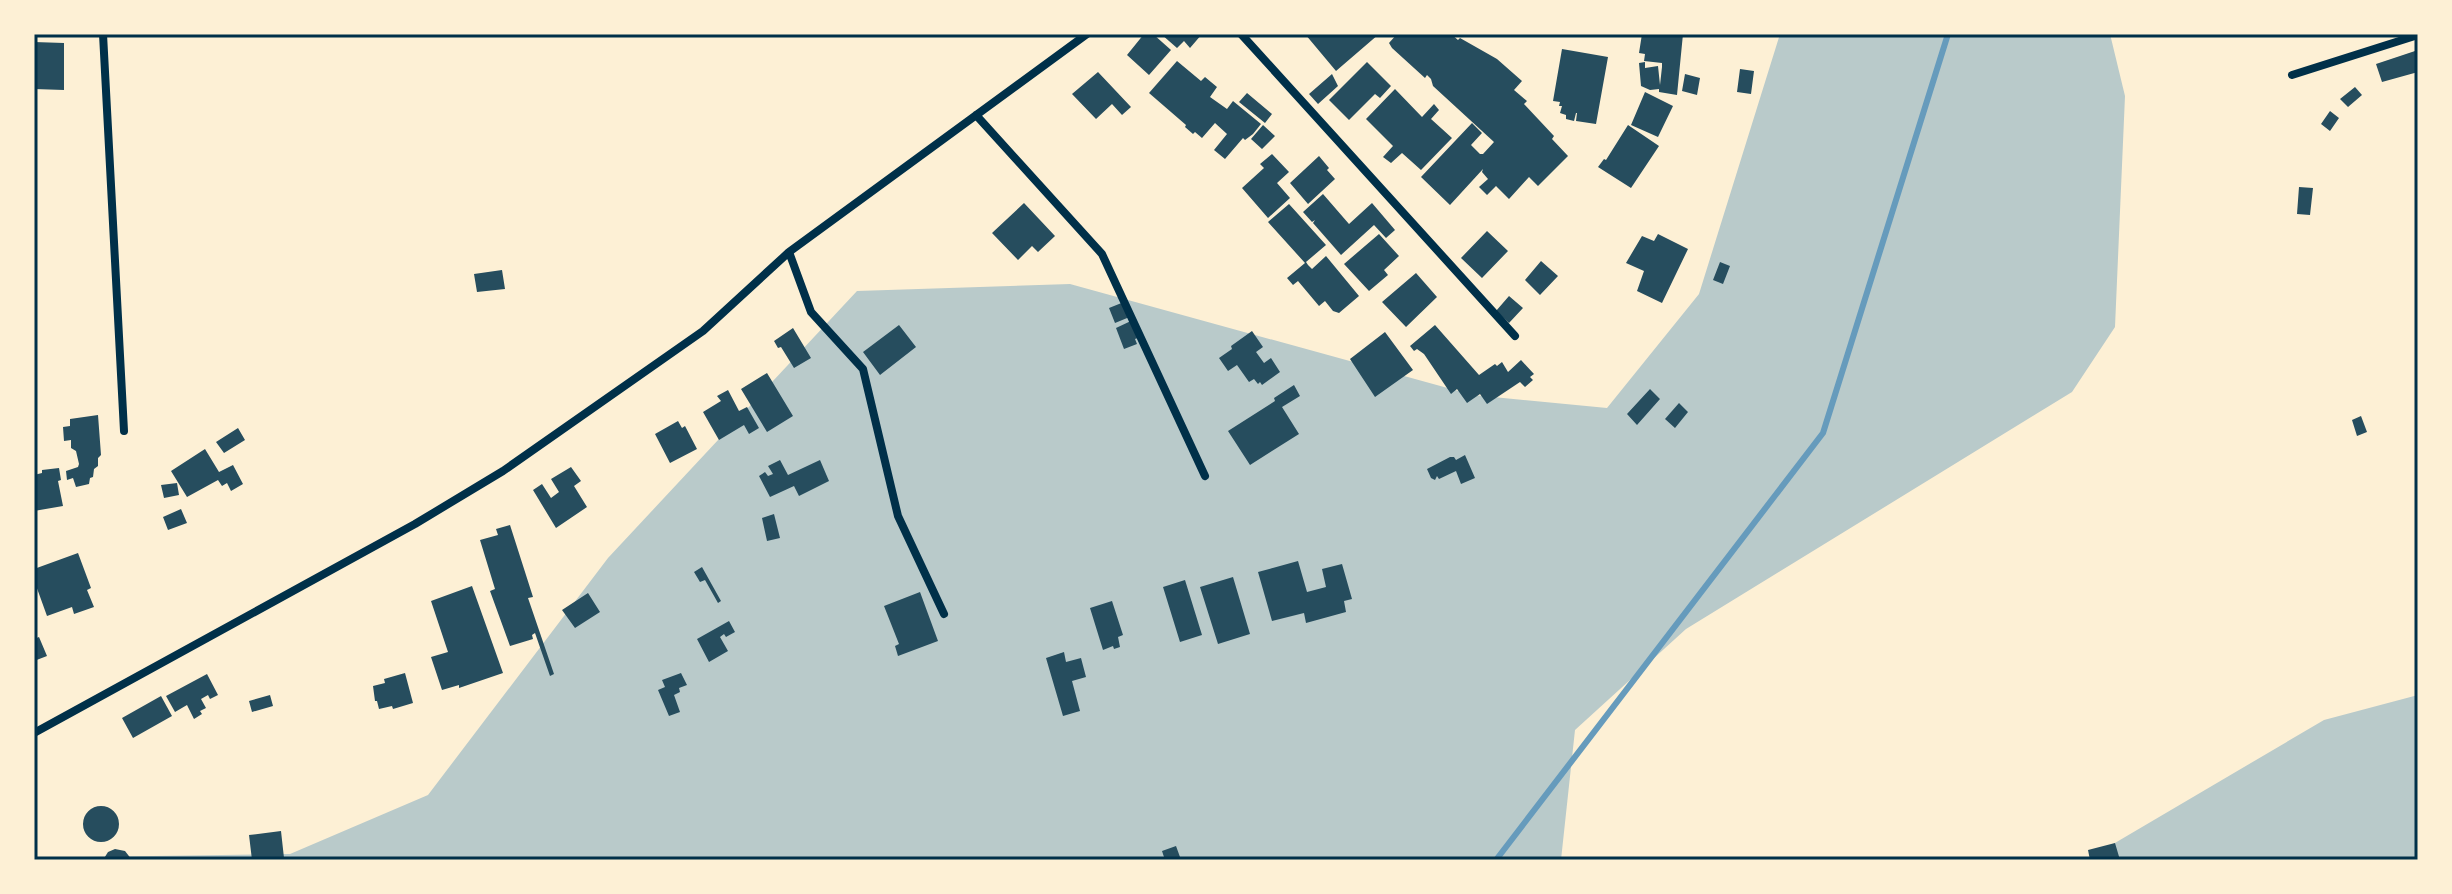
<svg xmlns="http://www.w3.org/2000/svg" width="2452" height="894" font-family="'Public Sans',sans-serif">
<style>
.green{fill:#b9caca}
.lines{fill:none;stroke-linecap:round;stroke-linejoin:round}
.stream{stroke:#669bbc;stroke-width:6}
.building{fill:#264d5e}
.minor{stroke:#003049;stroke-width:8}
.neatline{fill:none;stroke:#003049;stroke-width:3}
</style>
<rect width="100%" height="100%" fill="#fdf0d5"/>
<path class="green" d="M1780,34H2110L2125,96L2115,327L2072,392L1686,629L1575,730L1561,860H77L84,857L290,854L428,795L608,558L857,291L1070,284L1473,395L1607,408L1699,294Z
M2418,695V860H2086L2324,720Z"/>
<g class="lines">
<path class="stream" d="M1496,860L1823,433L1948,34"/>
</g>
<path class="building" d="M1144,34H1153L1171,50L1149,75L1127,55Z
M1161,34H1202L1190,48L1184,41L1177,48Z
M1305,34L1360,36L1379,34L1336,71Z
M1397,34H1451L1458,40L1460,38L1497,59L1522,81L1514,90L1527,101L1524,104L1554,136L1552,139L1568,156L1538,186L1529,177L1509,199L1496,186L1487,195L1479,187L1488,179L1482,172L1483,169L1450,205L1421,177L1472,123L1482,133L1471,145L1480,154H1483L1494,142L1433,86L1431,79L1427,75L1425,78L1392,48L1389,43Z
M1642,34H1683L1677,95L1659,92V89L1650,90L1641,86L1639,63L1645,62V68L1658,66L1660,85L1662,67V63L1644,61L1645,54L1639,53Z
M34,42L64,43V90L34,89Z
M1562,49L1608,57L1596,124L1576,121L1577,113H1576L1574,121L1566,119V115L1560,113L1562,106H1559L1560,102L1553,101Z
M2418,50V72L2382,82L2376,64Z
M1177,61L1201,81L1205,77L1217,87L1210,97L1227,109L1233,101L1261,124L1253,134L1245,140L1243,138L1225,159L1214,150L1227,134L1215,123L1202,138L1195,132L1193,134L1185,127L1186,125L1149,93Z
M1367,62L1391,86L1380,98L1375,94L1349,120L1329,100Z
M1740,69L1754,71L1751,94L1737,92Z
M1098,72L1131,107L1122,115L1112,104L1096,119L1072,94Z
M1332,74L1338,86L1318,104L1309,94Z
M1685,74L1700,78L1697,95L1682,91Z
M2355,87L2362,95L2348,107L2340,99Z
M1395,89L1422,117L1434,104L1439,110L1431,119L1452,138L1421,170L1402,153L1391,163L1383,157L1393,146L1366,119Z
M1645,92L1673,106L1658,137L1631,125Z
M1247,93L1272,114L1265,123L1239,102Z
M2330,111L2339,118L2330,131L2321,124Z
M1263,125L1275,136L1262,149L1251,139Z
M1628,125L1659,146L1631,188L1598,167L1604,159L1606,160Z
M1272,154L1289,172L1277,183L1290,198L1268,218L1242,188L1264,168L1260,164Z
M1319,156L1329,168L1327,170L1335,179L1308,204L1290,183Z
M2299,187L2313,188L2310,215L2297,214Z
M1323,194L1349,224L1372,203L1395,230L1386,238L1374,225L1341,255L1313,223L1315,220L1312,222L1303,212Z
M1024,203L1055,236L1038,252L1032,246L1018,260L992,233Z
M1289,204L1326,245L1306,262L1308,265L1312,269L1326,256L1359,296L1339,313L1333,311L1325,301L1319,306L1298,281L1293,285L1287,278L1305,263L1268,222Z
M1487,231L1508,251L1482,278L1461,258Z
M1379,234L1399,256L1384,270L1388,275L1369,291L1344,264Z
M1658,234L1688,249L1662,303L1637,291L1644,271L1626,263L1642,236L1654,241Z
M1541,261L1558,276L1540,295L1525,280Z
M1720,262L1730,266L1723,284L1713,280Z
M502,270L505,289L477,292L474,274Z
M1416,273L1437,297L1406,327L1382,302Z
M1509,296L1523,308L1509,323L1496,311Z
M1124,302L1132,316L1115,323L1109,308Z
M1133,320L1140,337L1135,339L1137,344L1124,349L1116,328Z
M899,325L916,347L880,375L863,352Z
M1435,325L1479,375L1495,364L1497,366L1502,362L1508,372L1521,360L1534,374L1530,377L1533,380L1525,387L1520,382L1487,404L1480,394L1467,403L1457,389L1451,394L1424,354L1417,349L1414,351L1410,346Z
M793,328L811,358L794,368L781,347L778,348L774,341Z
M1252,331L1263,347L1256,352L1264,363L1271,358L1280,372L1262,385L1260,382L1258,384L1254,379L1249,382L1237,365L1228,371L1219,358L1232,349L1231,346Z
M1385,332L1413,370L1375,397L1350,359Z
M767,373L793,416L767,432L741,389Z
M1294,385L1300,396L1282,407L1299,434L1250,465L1228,431L1275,401L1274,398Z
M1650,389L1660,399L1637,425L1627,414Z
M728,390L739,411L747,407L759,428L749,434L744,425L719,440L703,412L721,401L717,396Z
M1679,403L1688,412L1675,428L1665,419Z
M98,415L101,455L98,458V466L94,469L93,477L90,478L89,484L76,487L73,478L67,480L66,471L78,467L79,464L76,451L71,448V440L64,441L63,427L70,426V419Z
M2361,416L2367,432L2357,436L2352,420Z
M678,421L682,428L685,426L697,449L670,463L655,434Z
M238,428L245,440L224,453L216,442Z
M205,449L219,472L233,465L243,484L231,491L227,483L222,486L218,480L187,497L171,471Z
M1465,455L1475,478L1461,484L1456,471L1439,479L1437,476L1435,480L1431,478L1427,469L1450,457H1454L1456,460Z
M780,460L788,475L820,460L829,481L799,496L794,486L770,497L759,476L765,472L768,476L773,474L768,466Z
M571,467L581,481L574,486L587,507L556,528L533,490L542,484L551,498L559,492L551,479Z
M59,468L61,480L58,481L63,506L34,511V475L42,473V470Z
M177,483L179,495L164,498L161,485Z
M181,509L187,523L168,530L163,517Z
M774,514L780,538L767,541L762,518Z
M510,525L533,597L528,598L554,674L550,676L535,633L532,635L533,639L510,646L490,591L495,589L480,540L498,535L496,529Z
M78,553L91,588L87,590L94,607L74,614L72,607L47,616L34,580V569Z
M1298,561L1307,592L1326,587L1322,569L1342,564L1352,599L1344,601L1346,612L1306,623L1304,613L1272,621L1258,572Z
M702,567L721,601L718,603L705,580L700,582L694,572Z
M1233,577L1250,634L1218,644L1200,587Z
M1185,580L1202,635L1180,642L1163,587Z
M472,586L503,673L459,688V685L442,690L431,657L448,652L431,601Z
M920,592L938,641L898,656L895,646L899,644L884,606Z
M588,593L600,612L575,628L562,610Z
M1112,601L1123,635L1118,637L1120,647L1114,649L1113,646L1103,650L1090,608Z
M729,621L735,632L726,637L724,634L720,637L728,651L709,662L697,639Z
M39,637L47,656L34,661V639Z
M1064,652L1066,662L1081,658L1086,677L1072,681L1080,711L1063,716L1046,658Z
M405,673L413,703L393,709L392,706L379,709L377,701H375L373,686L385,683L384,679Z
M681,673L687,685L679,688L680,692L674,695L680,712L669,716L658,690L665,687L662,680Z
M207,674L218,695L210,699L208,695L201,699L206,708L200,711L202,714L194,719L187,705L175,712L166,696Z
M270,695L273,706L252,712L249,701Z
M161,696L172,716L133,738L122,718Z
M83 824a18 18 0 1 1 36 0a18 18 0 1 1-36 0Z
M281,831L284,858L252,860L249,835Z
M2115,843L2120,860H2090L2088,850Z
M1176,846L1180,857L1165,860L1162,851Z
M115,849L125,851L132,860H103L108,852Z"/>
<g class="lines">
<path class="minor" d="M103,34L124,431
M1241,34L1515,336
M2292,75L2418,35
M976,115L1102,254L1205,476
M789,252L811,312L863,369L898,516L944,614
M34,733L415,524L503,471L703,331L789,252L1087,34"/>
</g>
<rect width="2452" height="894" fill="none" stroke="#fdf0d5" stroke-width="72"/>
<rect x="36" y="36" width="2380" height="822" class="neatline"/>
</svg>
